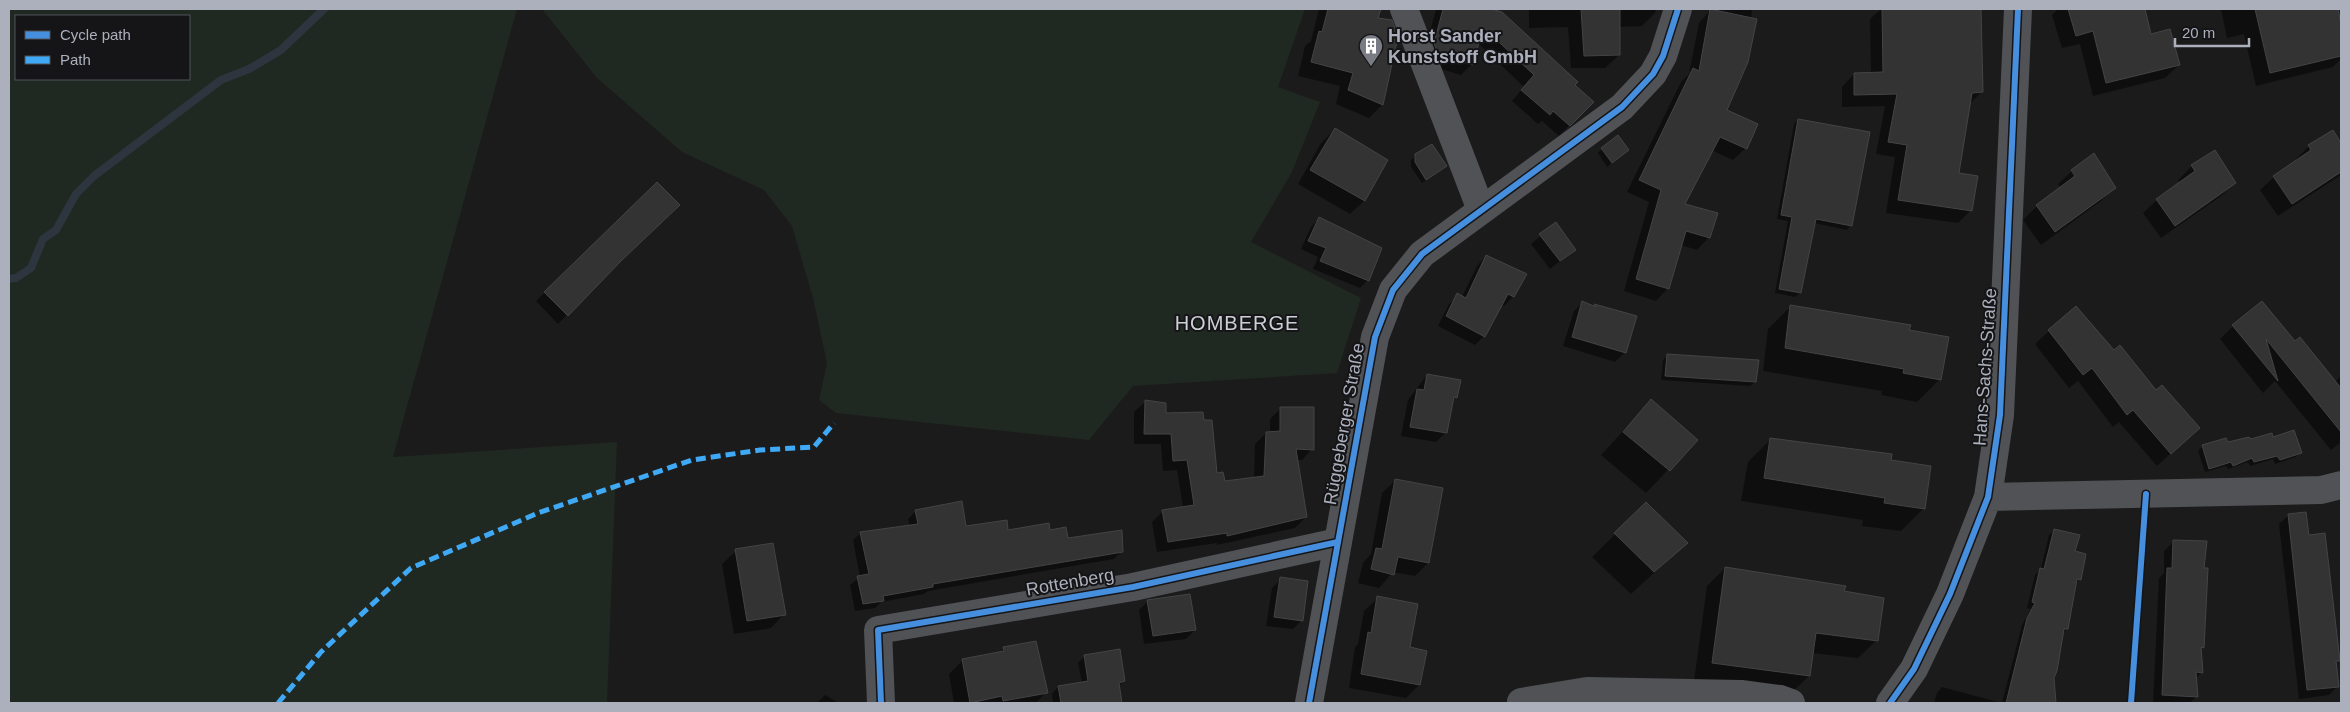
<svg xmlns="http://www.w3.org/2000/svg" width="2350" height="712" font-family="Helvetica,sans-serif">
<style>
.green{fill:#202822;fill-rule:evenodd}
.shadow{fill:#0007}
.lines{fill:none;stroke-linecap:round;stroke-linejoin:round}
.stream{stroke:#2d353e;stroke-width:8}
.building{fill:#333;stroke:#434447}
.street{stroke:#505255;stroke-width:28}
.quiet{stroke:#3fa9f5;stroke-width:5;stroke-dasharray:10 5;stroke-linecap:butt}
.cycleway-casing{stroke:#151517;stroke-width:9}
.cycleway{stroke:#468fdf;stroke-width:6}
.labels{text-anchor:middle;stroke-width:4;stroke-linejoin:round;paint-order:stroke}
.poi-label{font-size:18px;font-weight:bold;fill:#acb0bc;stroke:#151517;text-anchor:start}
.street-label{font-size:18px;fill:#acb0bc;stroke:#151517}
.quarter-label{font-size:20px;letter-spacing:1px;fill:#cdcfd7;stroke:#151517}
</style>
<rect width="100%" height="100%" fill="#1b1b1b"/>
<path class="green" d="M9,9H517L393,457L617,442L607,703H9ZM16,16H189V79H16Z
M542,9H1305L1278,87L1320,102L1292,172L1251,242L1361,298L1337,373L1133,386L1089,440L836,413L819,400L827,363L813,298L792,226L764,190L682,152L597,78Z"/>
<path class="shadow" d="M1319,9H1380L1377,19L1397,38L1382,105L1369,118L1336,104L1340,86L1298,76L1305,46L1311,41Z
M1436,9H1487L1501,13L1592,102L1559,136L1542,121L1538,124L1512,101L1524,87L1478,43L1472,64L1461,75L1428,65L1424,54Z
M1529,9H1656L1655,13L1642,26L1619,27V55L1605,68H1571L1568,27L1529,28Z
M1709,9H1752L1751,19L1725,110L1746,148L1733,160L1711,150L1683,205L1709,237L1697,250L1681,245L1668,288L1656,301L1624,291L1649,202L1627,192L1681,82L1689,74L1699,23L1708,13Z
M1881,9H1980L1982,92L1969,104L1958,174L1976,177L1970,211L1958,223L1886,213L1895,157L1876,154L1885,106L1842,107V87L1854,74H1871L1870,19Z
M2058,9H2144L2150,36L2179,65L2165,78L2093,96L2080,44L2062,48L2052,15Z
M2221,9H2318L2321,21L2338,17L2341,30V59L2333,67L2256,86L2244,34L2227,38Z
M1798,120L1851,225L1847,230L1814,223L1800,293L1795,297L1775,293L1788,221L1777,219L1794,124Z
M1335,129L1386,161L1364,201L1350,214L1298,184L1321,143Z
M2332,131L2341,145V175L2278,216L2260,190L2274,177L2297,162L2296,159L2309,146Z
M1602,149L1627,150L1607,167L1598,153Z
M2214,151L2235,183L2221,196L2161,238L2143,213L2157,200L2180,183L2178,180L2192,166Z
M1416,155L1446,166L1422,183L1411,167V160Z
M2072,171L2114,188L2101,201L2041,245L2023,220L2037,206L2061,188L2058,184Z
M657,184L614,267L558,324L536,301Z
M1319,219L1368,280L1360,288L1313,269L1318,257L1301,249L1311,227Z
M1555,224L1574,250L1550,269L1531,244Z
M1486,256L1513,297L1504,306L1501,304L1484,336L1475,345L1438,326L1449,304L1458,295L1462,297L1477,266Z
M1583,302L1593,307L1635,317L1625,352L1615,362L1563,346L1574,311Z
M1791,306L1907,331L1939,380L1917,402L1881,395L1882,391L1763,371L1768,329Z
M2233,326L2295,343L2335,382L2341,376V442L2331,450L2275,381L2263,393L2220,339Z
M2049,331L2156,391L2198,428L2157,466L2119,422L2113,427L2078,381L2069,388L2035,344Z
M1668,355L1755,382L1750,386L1661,380L1663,360Z
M1427,375L1456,397L1451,402L1445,433L1436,442L1401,436L1408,400Z
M1651,401L1696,440L1646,493L1601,455Z
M1145,402L1164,414L1224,483L1254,478L1255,444L1266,433H1270V419L1280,409L1312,449L1302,460H1297L1306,517L1295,528L1217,545V543L1157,552L1152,522L1162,512L1183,508L1177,470L1163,471L1161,444H1134V412Z
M1771,439L1890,461L1923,509L1901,531L1862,526L1863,520L1741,501L1748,462Z
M2225,440L2227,444L2251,440L2300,453L2296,457L2275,464L2273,459L2250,466L2248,462L2228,469L2226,466L2205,472L2198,451L2202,447Z
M1396,480L1428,563L1415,576L1393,572L1379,588L1358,583L1363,563L1371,554L1382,493Z
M1646,504L1686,543L1631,594L1592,557Z
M916,511L964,528L1049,531L1067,539L1122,551L1114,559L928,591L924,594L881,602L875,608L855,611L850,585L860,577L853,540L861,533L910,526L908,519Z
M2305,514L2308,537L2339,660L2335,664L2338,686L2329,695L2299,699L2279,524L2288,516Z
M2055,530L2074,552L2080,579L2075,584L2067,629L2062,634L2055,678L2049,684L2047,683L2041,703H1934L1937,693L1942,687L2002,703L2022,625L2031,609L2027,608L2035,575L2041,569L2049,535Z
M2173,542L2203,569L2202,647L2200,650L2202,672L2195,679L2197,696L2190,703H2153L2159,578L2164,573V551Z
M736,551L784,614L771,628L734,634L722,564Z
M1725,568L1842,592L1877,640L1858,658L1812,653L1809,676L1790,694L1694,681L1707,586Z
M1281,579L1302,620L1293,629L1266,626L1272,588Z
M1378,598L1408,648L1419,685L1406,698L1349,688L1355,647L1358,644L1364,611Z
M1148,601L1195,630L1186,639L1144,644L1139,610Z
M1004,648L1046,692L1036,703H954L949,674L962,661L998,654Z
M1085,656L1124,681L1118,687L1121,701L1119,703H1053L1052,694L1058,687L1082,683L1078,663Z
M825,695L839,703H817Z"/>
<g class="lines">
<path class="stream" d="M9,279L16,278L31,268L43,239L56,230L76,194L94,176L221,80L249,69L281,50L324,9"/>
</g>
<path class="building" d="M1328,9H1381L1378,18L1392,20L1398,37L1383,105L1348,90L1353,73L1311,62L1319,31L1322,32Z
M1443,9H1491L1502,12L1578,82L1575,85L1594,102L1570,126L1553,111L1550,115L1521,90L1534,75L1483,27L1473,65L1438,55L1434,43Z
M1581,9H1620V55L1584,56Z
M1710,9L1757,19L1748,62L1727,110L1758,124L1747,149L1720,137L1685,204L1718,213L1710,238L1686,231L1669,289L1636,279L1661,190L1639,180L1693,68L1699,71Z
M1882,9H1981L1983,92L1972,93L1959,173L1978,176L1972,211L1898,200L1907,145L1888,142L1897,94L1854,95V73L1883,72Z
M2068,9H2145L2151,34L2170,29L2180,65L2106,83L2093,31L2076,36Z
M2255,9H2338L2341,24V56L2270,73Z
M1798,119L1870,132L1852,226L1816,219L1801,293L1779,289L1792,217L1781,215Z
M1335,128L1388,160L1365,201L1310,170Z
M2333,130L2341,143V172L2292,204L2273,176L2311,150L2308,145Z
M1618,135L1629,150L1612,163L1601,148Z
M1432,144L1447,166L1426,180L1415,162V154Z
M2215,150L2236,183L2175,226L2156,199L2195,171L2191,165Z
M2094,153L2116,188L2055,232L2036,205L2075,176L2071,170Z
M657,182L680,205L621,261L568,316L544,292Z
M1319,217L1382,248L1369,281L1320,261L1326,248L1308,241Z
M1556,222L1576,250L1560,261L1539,234Z
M1486,255L1527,274L1514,297L1508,294L1485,337L1446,316L1457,293L1466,298Z
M1582,301L1596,307L1594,304L1637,316L1626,353L1572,337Z
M2262,301L2295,341L2300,337L2341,388V432L2266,339L2278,381L2232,325Z
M1790,305L1911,325L1909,330L1949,337L1941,380L1903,373L1904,369L1785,348Z
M2076,306L2114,350L2120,345L2156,390L2162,385L2200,428L2171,454L2133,410L2127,415L2092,368L2083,375L2048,330Z
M1667,354L1759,360L1756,382L1665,376Z
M1427,374L1461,380L1457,398L1454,397L1447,433L1410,427L1417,389L1424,390Z
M1651,399L1698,440L1670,471L1623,432Z
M1145,400L1166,403V413L1203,412L1204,420H1212L1217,473L1223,472L1225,481L1264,476L1266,432L1280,431V407H1314V450L1296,449L1307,517L1227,536V533L1168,542L1162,510L1194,505L1187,460L1173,461L1171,434H1144Z
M2294,430L2302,453L2280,460L2277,456L2254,462L2252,458L2233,466L2231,462L2209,469L2202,445L2226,438L2228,442L2249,437L2251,439L2272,433L2273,437Z
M1770,438L1892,454L1891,460L1931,466L1925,509L1884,503L1885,498L1764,478Z
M1395,479L1443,488L1429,563L1398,557L1394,575L1371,569L1376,548L1382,549Z
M962,501L966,526L1007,520L1008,530L1049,523L1050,530L1066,527L1068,538L1122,530L1123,552L933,584V587L883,596L884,601L863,604L857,576L869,574L860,532L918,524L915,510Z
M1646,502L1688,543L1654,572L1614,533Z
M2306,512L2309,535L2325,533L2340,661H2336L2339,687L2307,690L2288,514Z
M2054,529L2080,535L2075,551L2086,554L2081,580L2077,579L2068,629H2064L2057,671L2054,678L2056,703H2006L2027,618L2035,603L2032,602L2040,568L2044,569Z
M2173,540L2207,541L2204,568H2208L2204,648L2201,647L2203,673L2196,672L2198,697L2162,695L2167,568H2172Z
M773,543L786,615L747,621L735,549Z
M1725,567L1846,586L1844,591L1884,598L1878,641L1816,633L1810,676L1712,663Z
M1280,577L1308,581L1303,621L1274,617Z
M1190,594L1196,630L1153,636L1147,600Z
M1377,596L1418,604L1410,647L1427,651L1420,685L1361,674L1368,632L1371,633Z
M1036,641L1048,693L1003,701L1002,696L970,703L962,659L1004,651L1003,647Z
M1120,649L1125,681L1119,683L1122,703H1061L1058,686L1088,681L1084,655Z"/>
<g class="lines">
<path class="street" d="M1404,9L1481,210
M1988,497L2321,490L2341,485
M1521,702L1587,691L1741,694L1780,699L1791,703
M881,703L878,630L1133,587L1338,542
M1309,703L1375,337L1393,290L1422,254L1622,107L1653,74L1663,56L1678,9
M1890,703L1914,669L1950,594L1988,497L2000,415L2018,9"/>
<path class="quiet" d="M278,703L321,652L411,568L538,513L692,460L760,450L814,447L834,423"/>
<g class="cycleway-casing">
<path id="cycleway" d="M881,703L878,630L1133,587L1338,542
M1309,703L1375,337L1393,290L1422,254L1622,107L1653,74L1663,56L1678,9
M1890,703L1914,669L1950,594L1988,497L2000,415L2018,9
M2131,703L2146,494"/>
</g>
<use href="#cycleway" class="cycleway"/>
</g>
<defs>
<g id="building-pin" transform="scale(1.25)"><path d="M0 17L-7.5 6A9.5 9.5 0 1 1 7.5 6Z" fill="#797c84" stroke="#151517"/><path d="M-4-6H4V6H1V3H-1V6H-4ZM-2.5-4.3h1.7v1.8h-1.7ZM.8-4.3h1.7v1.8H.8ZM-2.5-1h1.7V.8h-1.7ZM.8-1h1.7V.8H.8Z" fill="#fff"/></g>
</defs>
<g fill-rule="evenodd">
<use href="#building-pin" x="1371" y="46"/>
</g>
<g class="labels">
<g class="poi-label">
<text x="1388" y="42">Horst Sander<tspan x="1388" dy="21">Kunststoff GmbH</tspan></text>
</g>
<g class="street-label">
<text transform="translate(1985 367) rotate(-86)" y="6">Hans-Sachs-Straße</text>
<text transform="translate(1344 424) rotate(-80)" y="6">Rüggeberger Straße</text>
<text transform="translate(1070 582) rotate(-10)" y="6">Rottenberg</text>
</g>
<g class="quarter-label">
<text x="1237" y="330">HOMBERGE</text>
</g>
</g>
<rect width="2350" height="712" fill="none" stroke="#acb0bc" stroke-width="20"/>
<rect x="15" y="15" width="175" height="65" fill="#151517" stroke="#515359"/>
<rect x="25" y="31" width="25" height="8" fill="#468fdf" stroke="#515359"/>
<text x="60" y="40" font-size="15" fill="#acb0bc">Cycle path</text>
<rect x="25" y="56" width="25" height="8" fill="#3fa9f5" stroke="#515359"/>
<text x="60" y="65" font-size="15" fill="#acb0bc">Path</text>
<path d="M2175 38v8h74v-8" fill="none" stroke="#acb0bc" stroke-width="2.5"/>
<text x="2182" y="38" font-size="15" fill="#acb0bc" stroke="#151517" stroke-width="4" paint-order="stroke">20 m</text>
</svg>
